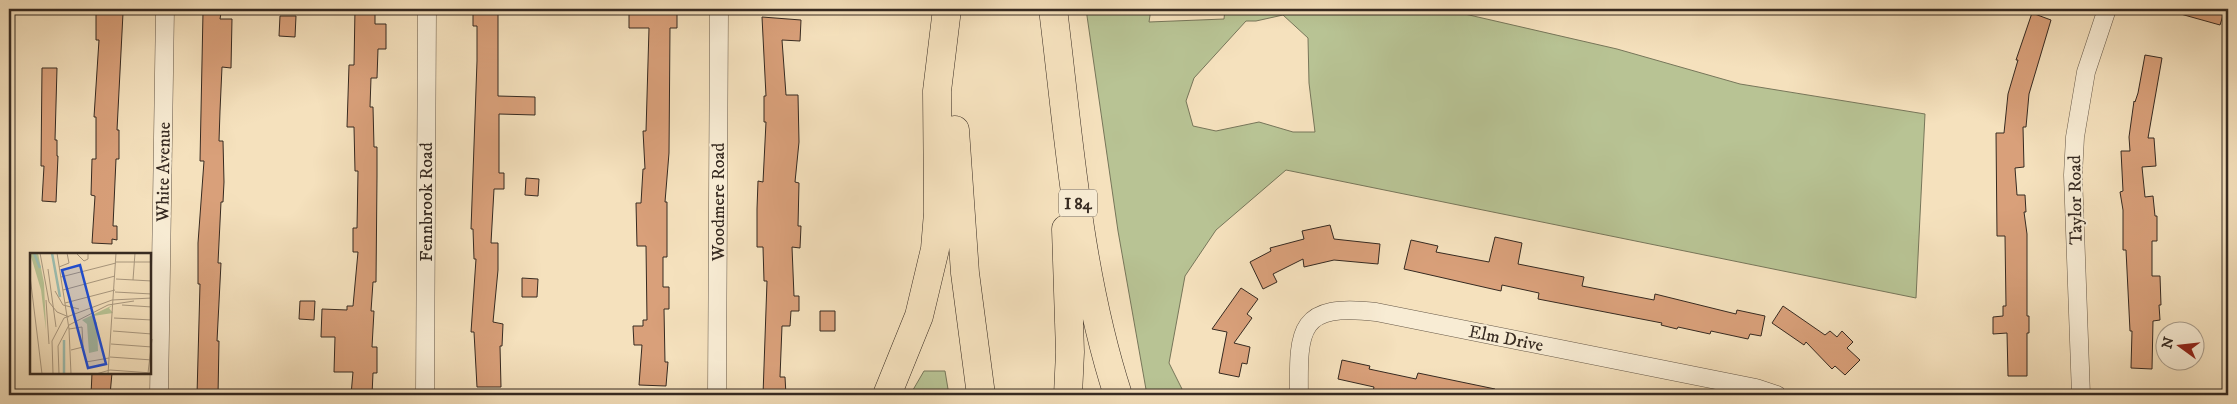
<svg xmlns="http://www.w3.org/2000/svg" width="2237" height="404" font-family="'IM FELL DW Pica',serif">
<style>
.green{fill:#b8c394;stroke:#77765a;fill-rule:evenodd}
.building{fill:#d9a07a;stroke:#362a21}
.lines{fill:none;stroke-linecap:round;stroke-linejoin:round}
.minor-casing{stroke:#665848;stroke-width:19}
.motorway-casing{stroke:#362a21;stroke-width:29}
.minor{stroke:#f8ecd4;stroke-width:18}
.motorway{stroke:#f5e1bd;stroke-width:28}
.labels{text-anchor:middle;stroke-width:4;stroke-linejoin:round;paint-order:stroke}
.shield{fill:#f8ecd4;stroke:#706457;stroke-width:1}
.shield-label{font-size:16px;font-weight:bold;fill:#362a21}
.street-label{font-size:18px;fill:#362a21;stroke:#f8ecd4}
.inset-river{fill:none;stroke:#9cbeb1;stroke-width:2.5}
.inset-road{fill:none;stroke:#a9987f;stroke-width:1}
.view{fill:#1d4ed8;fill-opacity:0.15;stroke:#1d4ed8;stroke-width:2.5}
.inset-edge{fill:none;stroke:#362a21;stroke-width:2.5}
</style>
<rect width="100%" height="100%" fill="#f5e1bd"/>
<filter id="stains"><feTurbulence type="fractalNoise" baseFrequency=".004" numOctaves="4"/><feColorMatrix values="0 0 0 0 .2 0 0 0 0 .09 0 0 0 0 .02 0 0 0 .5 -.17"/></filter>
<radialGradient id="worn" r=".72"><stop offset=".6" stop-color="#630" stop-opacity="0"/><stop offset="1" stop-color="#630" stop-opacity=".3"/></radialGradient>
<path class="green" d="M1086,9H1151L1149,22L1224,19L1225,9H1443L1617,49L1740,84L1925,114L1916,298L1286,170L1216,230L1185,276L1169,363L1185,395H1147L1118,231ZM1283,15L1308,38L1309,83L1315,132H1293L1259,122L1216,131L1193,126L1186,101L1194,78L1246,21H1256Z
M924,371H945L949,395H910Z"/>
<path class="building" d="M355,9H375V24H386V49H378L377,78H371L370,107H373L374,147H377V176L376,282H373L371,311H374L372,347H377V373H373L372,395H351L353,372H334L335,337H321L322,309L347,310V306H353L358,252H353V228H357L358,171H355L354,127H347L349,65H354Z
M473,9H498V96L535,97V115L499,114V173H504V189H494L491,243H498V270L493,322L503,324L502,346H500L501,387H477L474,332H471L476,259H474L473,229H471L477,61V26H473Z
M629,9H677V28H670L669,153L665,202H667V257H663V287H669V309H664L665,362H668L666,386L639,385L642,345H634L633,326H643V320H647L646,246H637L636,203H641L643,169H645L643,131H646L649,28H629Z
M2177,9H2225L2220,25L2177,13Z
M96,12L123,13L117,130H119V159H116L113,226H117V240L112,239V244L92,243L95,196L91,195L92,159H96V117H94L99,40H96Z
M203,12L221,13L220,19H232L231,68L222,67L220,111L219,141H223L224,182L223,202H221L218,263H221L217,341H219L218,395H197L200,284H198V243L204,161H200Z
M2032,13L2051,20L2029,94L2026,127H2023L2024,167L2015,168L2017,195H2025L2026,212H2024L2027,234V316H2029V333H2027V376H2008L2007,333L1993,334V317L2003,316V306H2006L2005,236H1997L1996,133H2004L2008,94L2018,60H2016Z
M280,16H296L295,37L279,36Z
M762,17L801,20L800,41L782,40L786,95H798L799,142L795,182L799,183L798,226H801L800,248L792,247L794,296H799V311H791L790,326H782L780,377H785L786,395H763L767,281H764L763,247H757V209L758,181L763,182L766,122H764V96H766Z
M2145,55L2162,58L2148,138H2154L2156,166L2142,167L2145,197L2153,196L2155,216H2157V241H2152V276H2160L2161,305H2159L2160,320L2153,321L2152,369L2131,368L2132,331H2130L2126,250H2123V210L2120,192L2123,191L2121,151H2130L2129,137L2134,101L2135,102L2138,93Z
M42,68H57L55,140H57V156H58L56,202L42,201L44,166H41Z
M526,178L539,179L538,196L525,195Z
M1330,225L1334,239L1380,244L1378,264L1334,260L1304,267L1303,259L1273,274L1277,282L1263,289L1250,262L1271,251L1270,248L1304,239L1302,231Z
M1495,237L1522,243L1518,264L1584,277L1582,286L1654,300L1655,294L1736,314L1737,310L1765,316L1761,336L1750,334L1748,339L1711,331L1710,334L1678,327L1677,329L1661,325L1662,323L1538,299L1539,293L1502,285L1501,291L1404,269L1411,240L1438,246L1436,252L1489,262Z
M522,278L538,279L537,297H522Z
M1241,288L1258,299L1247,314L1252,318L1234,343L1250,347L1247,364L1242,363L1239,377L1219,373L1227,332L1212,329Z
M300,301H315L314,320L299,319Z
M1783,306L1825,335L1830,331L1837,337L1842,331L1853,342L1847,348L1860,360L1845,375L1835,366L1832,369L1806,342L1804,345L1772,323Z
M820,311H835V331H820Z
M1342,360L1370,366L1369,369L1416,379L1418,373L1495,389V395H1419L1404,392L1403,395H1392L1373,391L1374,387L1338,379Z
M92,373H112L110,395H91Z"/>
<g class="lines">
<g class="minor-casing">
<path id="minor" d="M159,395L165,9
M425,395L427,9
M717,395L719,9
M1299,395C1298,328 1299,303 1376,312L1756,388L1777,395
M2081,395L2073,175L2075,137L2086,72L2107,9"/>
</g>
<g class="motorway-casing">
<path id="motorway" d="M1053,9C1069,137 1078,272 1118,395
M955,130L965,273L981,395
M1066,229L1070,352L1068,395
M887,395L919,316L935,249L938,213L937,91L947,9"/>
</g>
<use href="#minor" class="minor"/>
<use href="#motorway" class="motorway"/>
</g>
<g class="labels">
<rect class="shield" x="1059" y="189.5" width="38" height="27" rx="4"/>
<g class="shield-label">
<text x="1078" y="209">I 84</text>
</g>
<g class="street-label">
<text transform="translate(163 172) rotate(-89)" y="6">White Avenue</text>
<text transform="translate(2075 200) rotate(-91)" y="6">Taylor Road</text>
<text transform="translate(426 202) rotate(-90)" y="6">Fennbrook Road</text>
<text transform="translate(718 202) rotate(-90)" y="6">Woodmere Road</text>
<text transform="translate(1506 338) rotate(11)" y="6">Elm Drive</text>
</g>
</g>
<g transform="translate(30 253)">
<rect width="121" height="121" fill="#f5e1bd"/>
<path d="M0,0H8L14,30L16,77L11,37ZM83,52L79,55L83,60L63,63L67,70L68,98L59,100L57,71L52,67Z" fill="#b8c394"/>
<path class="inset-river" d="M4,0L10,15M22,0L30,44M34,121V87"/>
<path class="inset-road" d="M10,0L19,49L27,59L39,64M27,0L39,76L41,121M46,0L54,8L58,6V0M86,9H122M29,14L39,10L37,0M18,16L26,74M0,23L12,121M31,24L86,10M86,26L122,28M103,27L105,0M33,37L85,23M25,38L33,52L49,56M85,39L122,41M16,47L19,91M35,50L85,37M92,52L122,54M84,65L122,67M39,76L52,74L53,94L41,97M83,78L122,81M81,91L122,94M80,104L122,107M56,109L79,105M118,120L122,86M23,121L22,88L34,65L82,47L122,45M29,121L28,93L39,72L78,52L104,48M66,121L80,117L122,120M78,121L86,0"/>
<path class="view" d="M50,12L76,111L58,115L32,17Z"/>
<rect width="121" height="121" class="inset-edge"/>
</g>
<rect width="2237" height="404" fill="none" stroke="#f5e1bd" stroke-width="30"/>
<rect x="10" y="10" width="2217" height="384" fill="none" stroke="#362a21" stroke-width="2.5"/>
<rect x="15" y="15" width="2207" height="374" fill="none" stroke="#362a21"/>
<g transform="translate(2180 346) rotate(285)"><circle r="24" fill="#f8ecd4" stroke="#aa9e8c"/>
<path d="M0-4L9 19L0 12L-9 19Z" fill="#8f2418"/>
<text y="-8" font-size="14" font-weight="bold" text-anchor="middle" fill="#362a21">N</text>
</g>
<rect width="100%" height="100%" filter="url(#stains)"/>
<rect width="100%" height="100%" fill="url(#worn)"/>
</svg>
